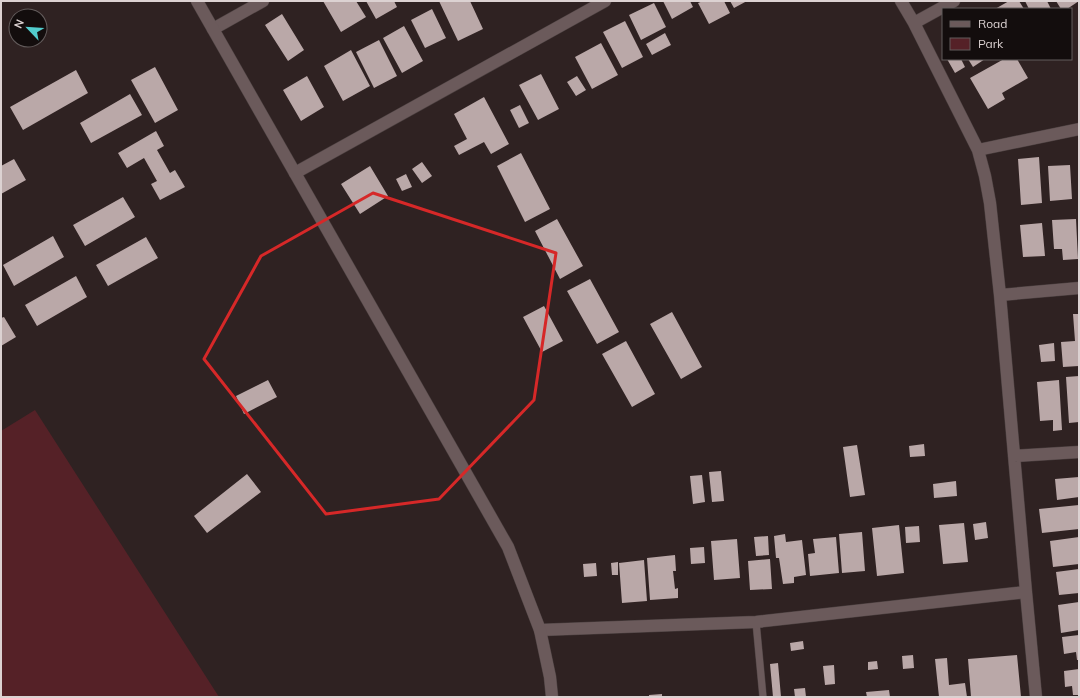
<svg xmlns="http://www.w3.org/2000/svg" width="1080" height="698" font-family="Mulish,sans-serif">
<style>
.green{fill:#552127}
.building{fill:#baa8a8}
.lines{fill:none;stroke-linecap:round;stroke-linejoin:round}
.lane-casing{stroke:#4a3f3f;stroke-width:8}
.street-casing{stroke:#4a3f3f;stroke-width:13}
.secondary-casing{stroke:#4a3f3f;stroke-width:13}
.lane{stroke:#6b5a5b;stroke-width:7}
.street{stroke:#6b5a5b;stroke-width:12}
.secondary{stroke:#6b5a5b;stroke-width:12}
.marked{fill:none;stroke:#d62828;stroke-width:3;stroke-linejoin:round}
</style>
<rect width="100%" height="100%" fill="#2f2222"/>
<path class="green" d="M35,410L219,697H1V431Z"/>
<path class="building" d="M323,1H356L366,17L341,32Z
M366,1H394L397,7L376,19Z
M439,1H470L483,29L458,41Z
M663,1H690L693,7L672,19Z
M703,1H724L730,13L709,24L698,3Z
M730,1H747L734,8Z
M1009,1H1019L1024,9H995Z
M1025,1H1047L1051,9H1029Z
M1056,1H1079L1067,9H1061Z
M654,3L666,27L641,40L629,15Z
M432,9L446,38L425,48L411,20Z
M282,14L304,50L288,61L265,25Z
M625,21L643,57L622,68L603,32Z
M404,26L423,61L402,73L383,38Z
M665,33L671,45L652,55L646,44Z
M379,40L397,76L374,88L356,52Z
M601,43L618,75L592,89L575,57Z
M351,50L370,86L343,101L324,66Z
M947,59H961L965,67L955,73Z
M968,59H985L973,67Z
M1004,59H1017L1028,78L1002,93L1005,99L988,109L970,78Z
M155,67L178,110L155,123L131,80Z
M76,70L88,93L23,130L10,107Z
M541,74L559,109L538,120L519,85Z
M307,76L324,107L301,121L283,90Z
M577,76L586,90L576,96L567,82Z
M130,94L142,115L91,143L80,123Z
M484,97L509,144L491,154L484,142L459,155L454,146L467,139L454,114Z
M520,105L529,123L519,128L510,110Z
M156,131L164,146L157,150L170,173L175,170L185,187L160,200L151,184L157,181L144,158L127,168L118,153Z
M521,153L550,209L525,222L497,166Z
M1039,157L1042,203L1021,205L1018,159Z
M14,159L26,180L1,194V166Z
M422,162L432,176L422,183L412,169Z
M1070,165L1072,199L1050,201L1048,166Z
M370,166L388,196L360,214L341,184Z
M406,174L412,187L402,191L396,179Z
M123,197L135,217L85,246L73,225Z
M557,219L583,266L560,279L535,231Z
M1076,219L1078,259L1063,260L1062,249H1054L1052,220Z
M1042,223L1045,256L1023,257L1020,225Z
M53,236L64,257L14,286L3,265Z
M146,237L158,258L108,286L96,265Z
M76,276L87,297L37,326L25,305Z
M590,279L619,332L597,344L567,291Z
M544,306L563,341L542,352L523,317Z
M672,312L702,367L681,379L650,324Z
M1073,314H1079V366L1063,367L1061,342L1075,341Z
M4,317L16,337L1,346V318Z
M626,341L655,394L632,407L602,354Z
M1054,343L1055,361L1041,362L1039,345Z
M1079,376V422L1069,423L1066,377Z
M268,380L277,397L244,414L236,396Z
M1059,380L1062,430L1053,431V420L1040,421L1037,382Z
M924,444L925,456L910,457L909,446Z
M857,445L865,495L850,497L843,447Z
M721,471L724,501L712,502L709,472Z
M247,474L261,492L207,533L194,516Z
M702,475L705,502L693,504L690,476Z
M1079,477V497L1057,500L1055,479Z
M956,481L957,496L934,498L933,484Z
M1079,505V529L1042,533L1039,509Z
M986,522L988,538L975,540L973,524Z
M964,523L968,562L943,564L939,525Z
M899,525L904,573L877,576L872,528Z
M919,526L920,542L906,543L905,527Z
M862,532L865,571L842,573L839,534Z
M785,534L786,542L802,540L806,575L794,577V583L783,584L779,558H776L774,536Z
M768,536L769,555L756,556L754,537Z
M836,537L839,573L810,576L808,554L815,553L813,539Z
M1079,537V564L1053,567L1050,541Z
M737,539L740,578L714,580L711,541Z
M704,547L705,563L691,564L690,548Z
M675,555L676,571H673L675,589L678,588V598L650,600L647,558Z
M770,559L772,589L750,590L748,561Z
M644,560L647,601L622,603L619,563Z
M618,562V575H612L611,563Z
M596,563L597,576L584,577L583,564Z
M1079,569V593L1059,595L1056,572Z
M1079,602V630L1061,633L1058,605Z
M1079,635V660H1077L1076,652L1064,654L1062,637Z
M803,641L804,649L791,651L790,643Z
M913,655L914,668L903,669L902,656Z
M1017,655L1021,697H971L968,659Z
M947,658L949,685L965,683L967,697H939L935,659Z
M877,661L878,669L868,670V662Z
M778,663L781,697H773L770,664Z
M834,665L835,684L825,685L823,666Z
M1079,669V695H1073L1072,686L1065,687L1064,671Z
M805,688L806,697H795L794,689Z
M889,690L890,697H867L866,692Z
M662,694V697H649V695Z"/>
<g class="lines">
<g class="lane-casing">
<path id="lane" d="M756,622L763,697"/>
</g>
<g class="street-casing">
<path id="street" d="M901,1L914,23L978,150L985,176L990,203L1000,295L1026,592L1036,697
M914,23L954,1
M213,29L263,1
M978,150L1079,129
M295,173L605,1
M1000,295L1079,288
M1014,456L1079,452
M540,630L756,622L1026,592"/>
</g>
<g class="secondary-casing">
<path id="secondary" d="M197,1L508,547L540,630L550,677L552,697"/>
</g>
<use href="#lane" class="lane"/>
<use href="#street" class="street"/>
<use href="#secondary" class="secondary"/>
</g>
<path class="marked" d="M373,193L556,253L534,400L439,499L326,514L204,359L261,256Z"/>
<rect width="1080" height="698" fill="none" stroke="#dcd2d2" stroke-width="4"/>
<rect x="942" y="8" width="130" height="52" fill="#130d0d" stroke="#635c5c"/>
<rect x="950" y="21" width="20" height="6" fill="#6b5a5b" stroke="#635c5c"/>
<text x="978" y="28" font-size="12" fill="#dcd2d2">Road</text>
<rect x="950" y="38" width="20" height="12" fill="#552127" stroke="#635c5c"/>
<text x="978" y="48" font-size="12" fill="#dcd2d2">Park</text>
<g transform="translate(28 28) rotate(295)"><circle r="19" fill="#130d0d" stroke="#635c5c"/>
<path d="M0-3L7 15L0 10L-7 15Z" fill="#52cdce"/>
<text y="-6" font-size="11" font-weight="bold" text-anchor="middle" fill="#dcd2d2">N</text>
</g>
</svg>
